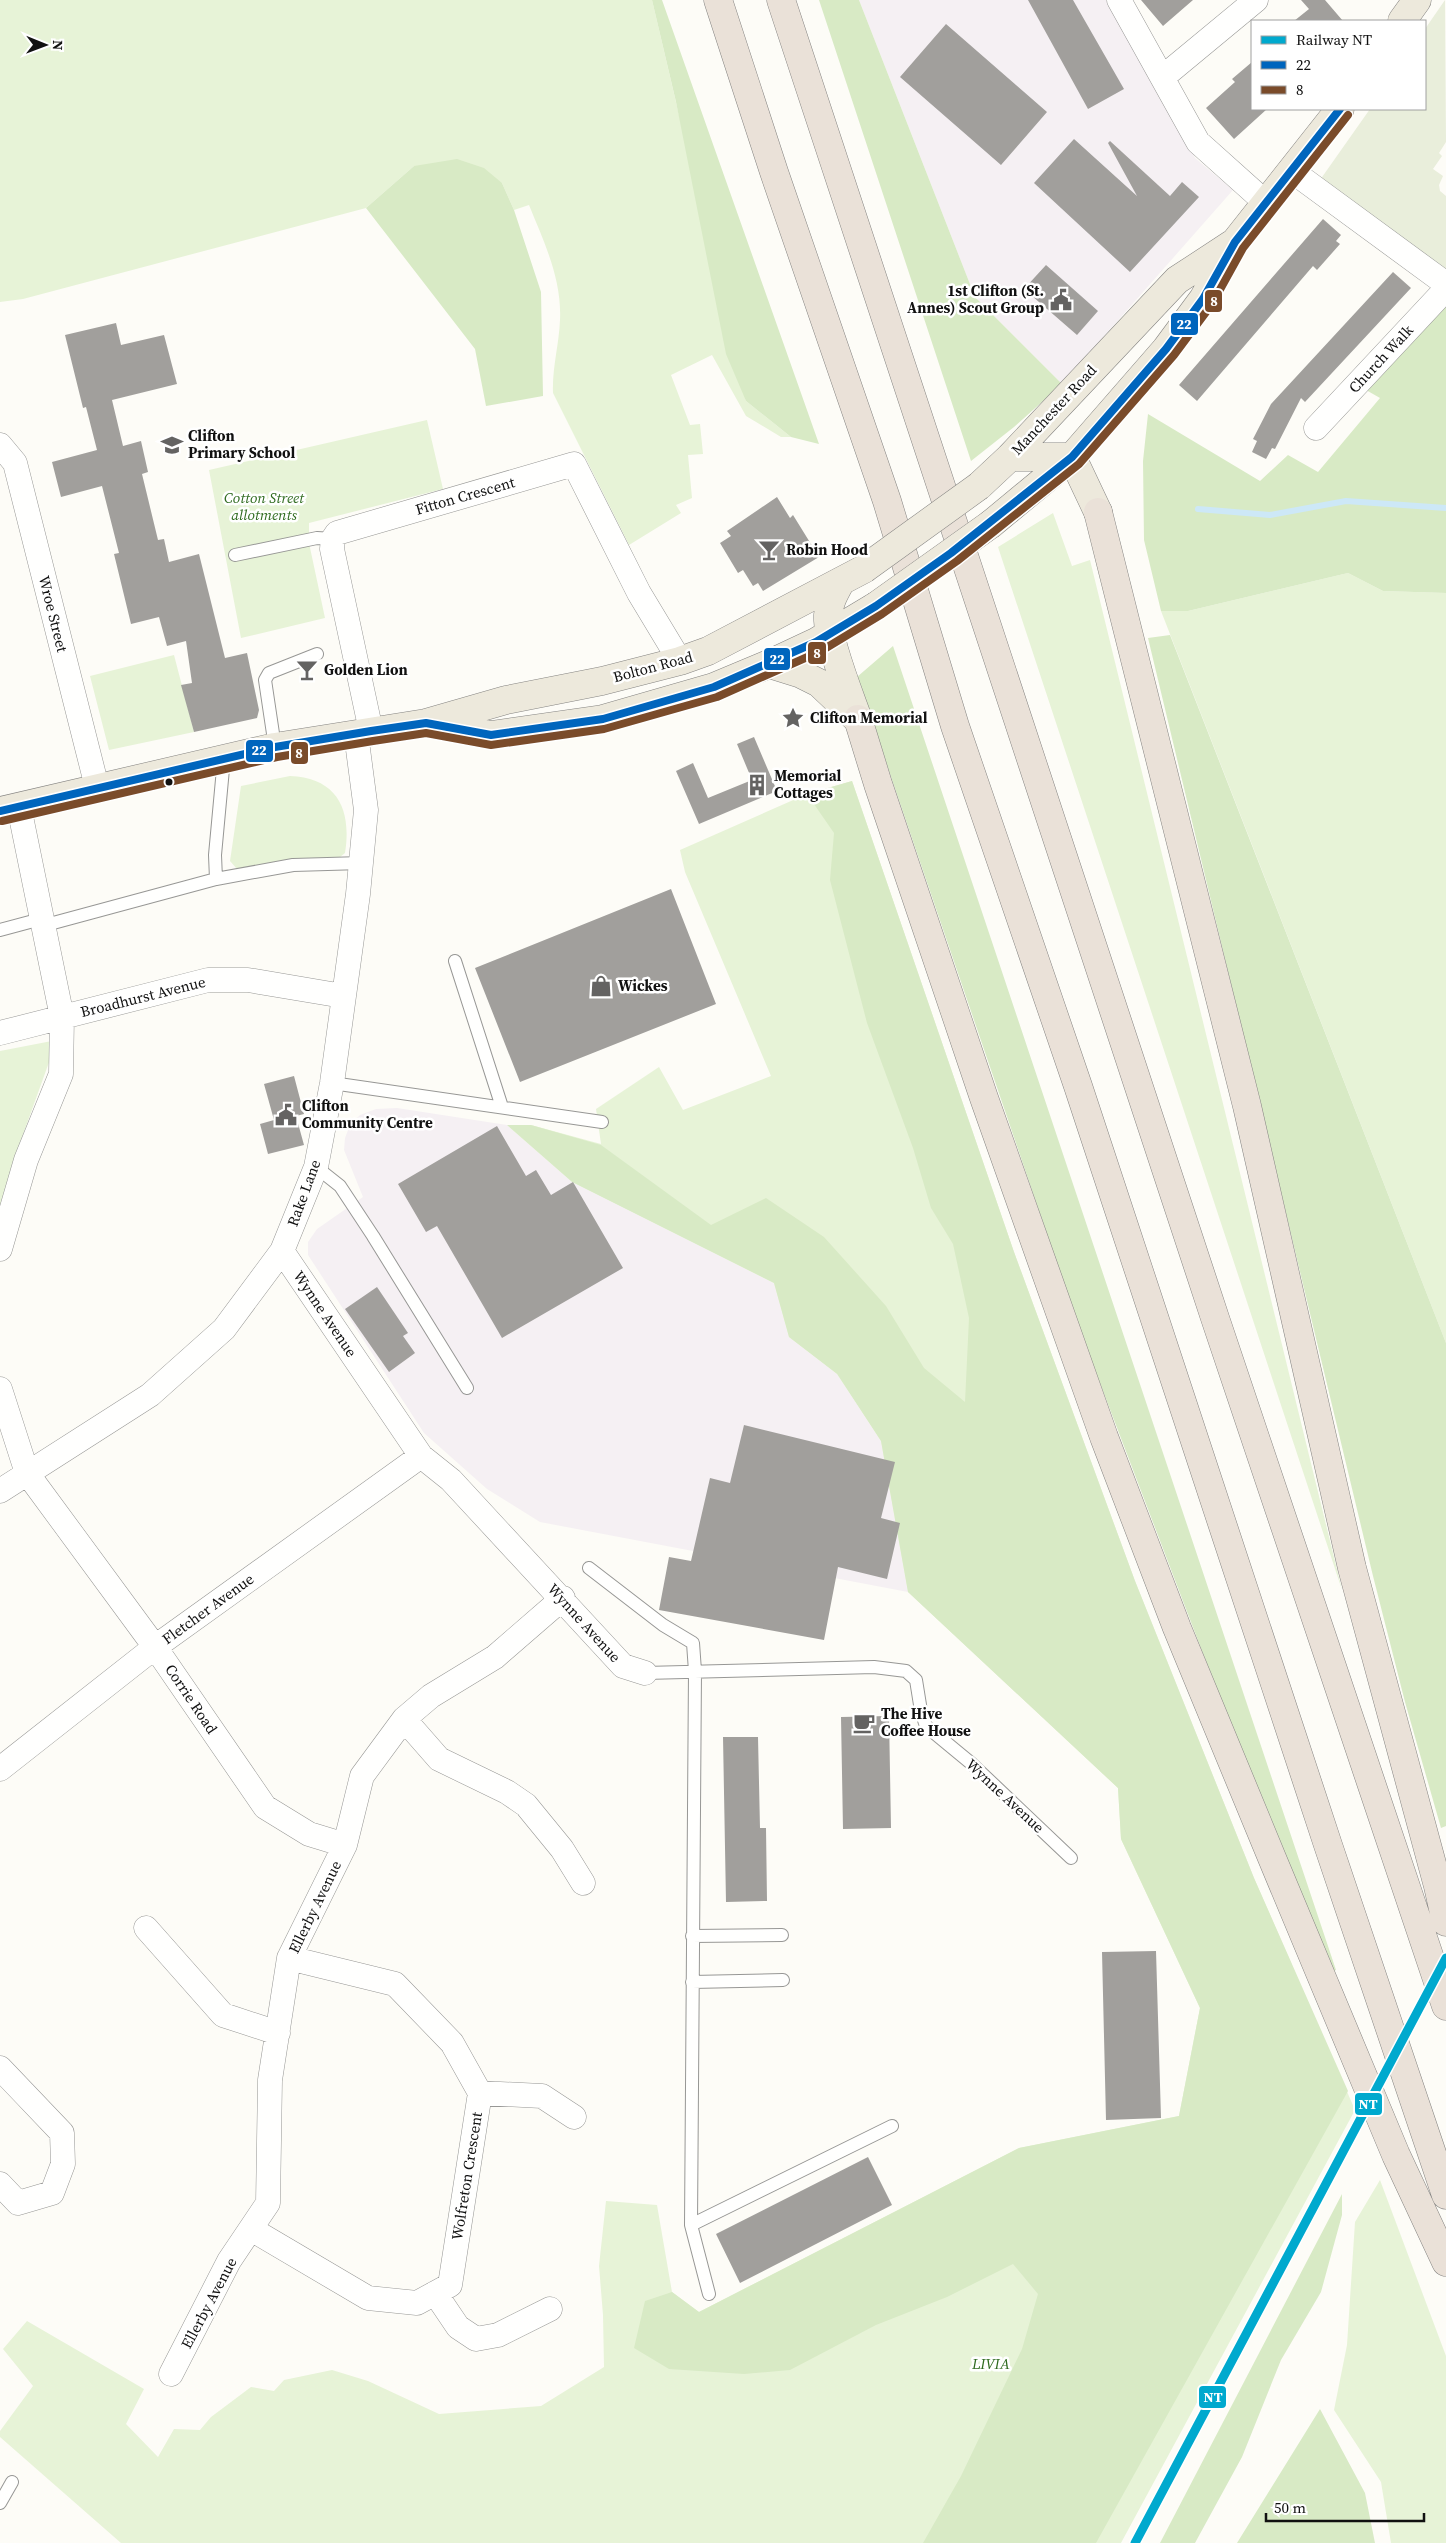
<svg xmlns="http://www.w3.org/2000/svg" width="1446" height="2543" font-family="'Source Serif 4',serif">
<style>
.industrial{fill:#f5f0f3}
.green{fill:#e7f3d7}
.forest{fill:#d8eac5}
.cemetery{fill:#e9eedb}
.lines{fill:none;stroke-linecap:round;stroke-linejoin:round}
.stream{stroke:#cde8f7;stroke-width:6}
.building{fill:#a19f9c}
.lane-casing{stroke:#979795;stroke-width:14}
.street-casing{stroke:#979795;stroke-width:25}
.primary-casing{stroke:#858482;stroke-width:29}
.highway-casing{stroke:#858482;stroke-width:29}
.lane{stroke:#fffffe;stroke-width:12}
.street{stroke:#fffffe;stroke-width:24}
.primary{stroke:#ede9dc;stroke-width:28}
.highway{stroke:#eae1d8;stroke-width:28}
.primary-bridge-casing{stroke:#858482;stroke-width:29;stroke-linecap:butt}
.primary-bridge{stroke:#ede9dc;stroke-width:28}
.bus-1-casing{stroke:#fff;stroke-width:11}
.bus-2-casing{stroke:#fff;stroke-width:11}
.bus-1{stroke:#0065bd;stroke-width:8}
.bus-2{stroke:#7a4b2a;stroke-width:8}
.rail-1-casing{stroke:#fff;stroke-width:12}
.rail-1{stroke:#00a9ce;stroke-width:9}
.bus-dot{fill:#111;stroke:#fff;stroke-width:2}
.labels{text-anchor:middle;stroke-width:5;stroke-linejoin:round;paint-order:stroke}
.poi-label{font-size:15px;font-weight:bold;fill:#111;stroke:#fff;text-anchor:start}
.street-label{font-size:15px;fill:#111;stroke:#fff}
.park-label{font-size:15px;font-style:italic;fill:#2f6b1f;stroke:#fff}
.line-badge{stroke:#fff;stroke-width:2}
.badge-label{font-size:14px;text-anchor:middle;font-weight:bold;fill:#fff}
</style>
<rect width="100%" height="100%" fill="#fdfcf7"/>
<path class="industrial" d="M859,0H1106L1161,90L1195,158L1233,190L1062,384L975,297Z
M397,1108L507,1125L572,1182L774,1283L789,1337L837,1374L881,1441L908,1592L540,1522L487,1489L424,1433L308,1255V1242L317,1229L363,1197L344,1150L345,1138L350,1125L360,1115L376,1109Z"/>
<path class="green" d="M0,0H652L746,401L791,437H781L746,416L712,355L671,375L690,425L700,424L703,454L688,455L692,498L676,505L681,513L629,545L553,393C552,368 559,345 560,320C562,279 544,242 529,205L514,210L502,183L414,166L366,208L23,299L0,302Z
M427,420L443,489L309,523V543L325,618L241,638L209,470Z
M1053,513L1072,566L1090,560L1342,1590L998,547Z
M1348,573L1383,591L1446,593V1343L1161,611H1188Z
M174,655L194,732L109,750L90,676Z
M290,776C337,778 352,809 345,853L340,857L237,869L230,861L241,786Z
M852,781L1014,1252L1135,1581L1254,1878L1355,2110L1121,2543H121L0,2437V2431L33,2386L3,2349L27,2321L144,2389L126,2424L158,2457L174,2429L200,2430L211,2417L251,2387L274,2391L284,2380L332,2370L368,2381L439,2414L541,2406L604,2367L603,2315L599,2266L606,2201L657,2205L672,2292L699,2312L1019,2148L1179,2116L1200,2008L1121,1839L1118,1788L908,1592L881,1441L838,1374L789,1337L774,1283L573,1182L531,1125L601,1144L596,1109L659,1067L683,1110L771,1076L685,872L680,850L807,794Z
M57,1040L16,1154L0,1219V1051Z
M1380,2180L1446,2356V2543H1391L1381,2482L1334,2410L1347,2345L1355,2222Z"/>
<path class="forest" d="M652,0H662L819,444L791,437L746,401L726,354L676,102Z
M819,0H859L975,297L1062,384L1014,427L971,461Z
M457,159L484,168L502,183L514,210L541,292L543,396L486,406L475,349L366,208L414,166Z
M1446,307V593L1383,591L1348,573L1188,611H1161L1144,540L1143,461L1148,414L1260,481L1288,455L1318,472L1380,398L1366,390L1421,326Z
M1170,635L1446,1343V1826L1441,1828L1405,1702L1373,1576L1148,638Z
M893,646L1336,1970L1330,1972L1202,1651L1079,1328L857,677Z
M852,781L1014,1252L1135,1581L1254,1878L1348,2091L1096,2543H923L961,2476L1022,2349L1038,2294L1013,2264L947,2297L876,2325L790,2370L744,2374L669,2369L634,2348L645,2301L672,2292L699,2312L1019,2148L1179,2116L1200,2008L1121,1839L1118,1788L908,1592L881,1441L837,1374L789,1337L774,1283L572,1182L507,1125H531L601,1145L711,1225L766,1198L824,1237L886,1306L924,1368L965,1402L969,1318L953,1244L931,1208L913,1148L867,1023L830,880L834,833L807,794Z
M1342,2194V2215L1321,2292L1281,2360L1242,2457L1195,2543H1160Z
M1320,2409L1365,2493L1375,2543H1237Z"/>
<path class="cemetery" d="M1445,0L1446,142L1439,153L1442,156L1433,169L1443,176L1439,185L1440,191L1446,196V271L1320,180L1370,109H1425V29Z"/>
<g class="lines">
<path class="stream" d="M1198,509L1270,515L1346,501L1446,508"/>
</g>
<path class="building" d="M1028,0H1073L1124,89L1088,109Z
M1141,0H1193L1163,26Z
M1301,0H1325L1343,21H1294L1309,9Z
M946,24L1047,112L1001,165L900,77Z
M1252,62V109H1267L1234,139L1206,108L1235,82L1232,79Z
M1074,139L1137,196L1108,143L1110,141L1170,196L1182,182L1199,197L1130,272L1034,183Z
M1323,219L1341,235L1336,241L1340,244L1317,270L1313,266L1197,401L1179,385Z
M1046,265L1098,311L1077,335L1024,289Z
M1393,272L1411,288L1305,402L1301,398L1275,449L1272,448L1266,459L1252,452L1257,441L1253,439L1271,404Z
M116,323L121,345L164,335L177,384L112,400L123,446L141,441L148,472L142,474L158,540L164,539L169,562L199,554L225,658L247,653L259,710L257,718L194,732L181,685L192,683L186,641L167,646L159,617L131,624L114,554L119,553L102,486L61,497L52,462L97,450L86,407L83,408L65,335Z
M777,497L790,518L793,515L819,557L763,591L758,583L753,586L743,570L738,573L720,543L731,536L727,531Z
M754,737L777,791L699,824L676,771L693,763L708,798L752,780L737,744Z
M671,889L716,1004L520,1082L475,968Z
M294,1076L304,1114L296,1116L304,1145L268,1154L260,1124L274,1120L264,1084Z
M497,1126L526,1176L536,1170L551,1195L573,1182L623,1268L502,1338L437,1226L426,1232L398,1184Z
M377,1287L408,1333L403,1336L415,1353L389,1372L345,1309Z
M744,1425L895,1462L881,1518L900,1523L887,1579L838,1567L824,1640L659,1610L669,1557L691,1561L710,1478L730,1483Z
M889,1716L891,1828L843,1829L841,1717Z
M723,1737H758L760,1828H766L767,1901L726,1902Z
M1156,1951L1161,2118L1106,2120L1102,1952Z
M868,2157L892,2205L740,2283L716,2234Z"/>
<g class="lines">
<g class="lane-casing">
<path id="lane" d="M235,555L317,538L333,539
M275,747L265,680L269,673L317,654
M216,879L293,865L362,863
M42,926L216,879L215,855L224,758
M0,930L41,919
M455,961L502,1107
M332,1083L602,1122
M316,1167L340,1186L373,1236L467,1388
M589,1568L663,1625L693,1643L695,1671L691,2225L709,2294
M645,1673L874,1667L906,1671L916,1680L921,1711L926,1726L972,1764L1071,1858
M692,1936L782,1935
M692,1982L783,1980
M691,2225L892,2126
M0,2503L12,2482"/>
</g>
<g class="street-casing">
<path id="street" d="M1119,0L1198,142L1266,203
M1163,77L1256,0
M1292,171L1446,284
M1316,428L1446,289
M0,445L15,463L97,787
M371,731L332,549L333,539L337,533L574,464L639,593L680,661
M0,1033L208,980H248L343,996
M0,1249L26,1160L61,1074L62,1017L19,807
M282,1251L421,1456L451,1480L623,1666L645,1673
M0,1389L27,1473L155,1647L265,1807L309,1834L345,1845
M0,1491L150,1395L224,1329L282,1251L316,1167L332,1083L358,894L366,810L356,734
M404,1719L439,1759L507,1792L526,1805L562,1849L583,1883
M0,1769L155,1647L421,1456
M146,1928L223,2015L278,2033
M0,2068L62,2133L63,2164L52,2193L18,2203L0,2184
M480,2093L542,2096L574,2117
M251,2229L368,2298L417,2303L450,2285L480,2093L452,2043L395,1984L289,1958
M435,2293L458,2327L476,2339L498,2335L550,2309
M171,2374L229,2261L268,2203L270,2080L289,1958L345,1845L362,1776L404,1719L431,1696L495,1657L563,1598"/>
</g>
<g class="primary-casing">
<path id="primary" d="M1402,21L1417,0
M1010,457H1072L1098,512
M979,486L1010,457L1177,280L1232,244
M991,524L1072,457L1166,349L1203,299L1235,242L1340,109
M840,583C834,594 829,603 828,615C826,637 850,696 858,719
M769,664L801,674L819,683L855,717
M431,724L491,735L603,719L714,687L769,664L816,642L876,606
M0,811L275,747L426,723L506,700L602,681L680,661L708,651L864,569"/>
</g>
<g class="highway-casing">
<path id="highway" d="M718,0L774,172L887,501L955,726L1078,1086L1328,1845L1446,2195
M781,0L1215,1318L1446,2006
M1098,512L1247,1106L1352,1568L1438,1886L1446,1922
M858,719L878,784L984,1098L1104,1437L1177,1628L1272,1858L1396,2155L1446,2262"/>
</g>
<use href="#lane" class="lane"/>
<use href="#street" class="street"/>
<use href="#primary" class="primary"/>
<use href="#highway" class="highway"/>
<g class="primary-bridge-casing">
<path id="primary-bridge" d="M864,569L979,486
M876,606L991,524"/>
</g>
<use href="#primary-bridge" class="primary-bridge"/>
<g class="bus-1-casing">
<path id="bus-1" d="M0,811L275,747L371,731L426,723L491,735L603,719L714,687L816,642L876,606L951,553L1072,457L1166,349L1203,299L1235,242L1340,109"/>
</g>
<g class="bus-2-casing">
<path id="bus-2" d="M2,821L277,757L373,741L426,733L491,745L604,729L717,697L821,651L882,614L957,561L1079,464L1174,355L1212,304L1243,248L1348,115"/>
</g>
<use href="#bus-1" class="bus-1"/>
<use href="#bus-2" class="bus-2"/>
<g class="rail-1-casing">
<path id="rail-1" d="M1135,2543L1446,1958"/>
</g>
<use href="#rail-1" class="rail-1"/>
</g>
<defs>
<g id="civic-bare" transform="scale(1.725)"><path d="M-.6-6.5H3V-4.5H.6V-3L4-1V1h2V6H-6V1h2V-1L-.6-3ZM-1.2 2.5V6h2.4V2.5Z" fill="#646362" stroke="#fff" stroke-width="2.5" paint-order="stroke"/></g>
<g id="school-bare" transform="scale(1.725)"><path d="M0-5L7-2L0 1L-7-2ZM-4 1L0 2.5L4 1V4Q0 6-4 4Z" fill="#646362" stroke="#fff" stroke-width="2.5" paint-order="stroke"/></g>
<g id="bar-bare" transform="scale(1.725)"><path d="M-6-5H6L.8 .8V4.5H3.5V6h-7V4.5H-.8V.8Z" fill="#646362" stroke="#fff" stroke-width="2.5" paint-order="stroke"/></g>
<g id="sight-bare" transform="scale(1.725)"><path d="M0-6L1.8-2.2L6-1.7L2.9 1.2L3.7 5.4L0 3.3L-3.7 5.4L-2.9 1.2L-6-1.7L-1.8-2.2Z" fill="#646362" stroke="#fff" stroke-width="2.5" paint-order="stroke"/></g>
<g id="building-bare" transform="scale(1.725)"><path d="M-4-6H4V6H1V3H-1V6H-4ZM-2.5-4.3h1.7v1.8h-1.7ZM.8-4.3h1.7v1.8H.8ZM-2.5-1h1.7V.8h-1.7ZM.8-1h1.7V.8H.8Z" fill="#646362" stroke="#fff" stroke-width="2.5" paint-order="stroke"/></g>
<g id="shop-bare" transform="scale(1.725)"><path d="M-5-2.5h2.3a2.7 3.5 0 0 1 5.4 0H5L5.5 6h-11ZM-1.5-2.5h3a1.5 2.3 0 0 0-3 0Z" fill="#646362" stroke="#fff" stroke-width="2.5" paint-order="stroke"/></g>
<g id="cafe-bare" transform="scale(1.725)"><path d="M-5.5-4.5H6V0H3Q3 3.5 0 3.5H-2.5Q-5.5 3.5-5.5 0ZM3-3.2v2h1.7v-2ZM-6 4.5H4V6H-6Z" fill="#646362" stroke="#fff" stroke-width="2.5" paint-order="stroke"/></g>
</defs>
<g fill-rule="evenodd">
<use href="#civic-bare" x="1061" y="300"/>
<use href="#school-bare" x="172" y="445"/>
<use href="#bar-bare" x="769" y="550"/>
<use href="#bar-bare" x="307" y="670"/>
<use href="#sight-bare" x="793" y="718"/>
<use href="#building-bare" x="757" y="785"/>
<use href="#shop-bare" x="601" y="986"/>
<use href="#civic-bare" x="286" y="1115"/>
<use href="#cafe-bare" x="864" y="1723"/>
</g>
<circle class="bus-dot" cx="169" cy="782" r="4.5"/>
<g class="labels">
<g class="poi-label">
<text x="1044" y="296" text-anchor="end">1st Clifton (St.<tspan x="1044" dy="17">Annes) Scout Group</tspan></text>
<text x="188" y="441">Clifton<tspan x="188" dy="17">Primary School</tspan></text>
<text x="786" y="555">Robin Hood</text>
<text x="324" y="675">Golden Lion</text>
<text x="810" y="723">Clifton Memorial</text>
<text x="774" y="781">Memorial<tspan x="774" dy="17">Cottages</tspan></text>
<text x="618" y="991">Wickes</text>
<text x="302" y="1111">Clifton<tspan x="302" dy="17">Community Centre</tspan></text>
<text x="881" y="1719">The Hive<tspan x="881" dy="17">Coffee House</tspan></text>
</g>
<g class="street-label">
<text transform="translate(1381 359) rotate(-47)" y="5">Church Walk</text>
<text transform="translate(1054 410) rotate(-47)" y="5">Manchester Road</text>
<text transform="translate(465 496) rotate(-16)" y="5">Fitton Crescent</text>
<text transform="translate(53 614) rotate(76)" y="5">Wroe Street</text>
<text transform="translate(653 667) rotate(-15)" y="5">Bolton Road</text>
<text transform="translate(143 997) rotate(-14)" y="5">Broadhurst Avenue</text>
<text transform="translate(304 1193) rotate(-70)" y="5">Rake Lane</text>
<text transform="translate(325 1314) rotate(56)" y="5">Wynne Avenue</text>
<text transform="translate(208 1609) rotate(-36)" y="5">Fletcher Avenue</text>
<text transform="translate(584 1623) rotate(48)" y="5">Wynne Avenue</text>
<text transform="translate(191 1699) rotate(56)" y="5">Corrie Road</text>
<text transform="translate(1005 1796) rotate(43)" y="5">Wynne Avenue</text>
<text transform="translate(315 1907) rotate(-64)" y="5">Ellerby Avenue</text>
<text transform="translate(467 2176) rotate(-81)" y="5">Wolfreton Crescent</text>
<text transform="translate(209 2303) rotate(-62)" y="5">Ellerby Avenue</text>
</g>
<g class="park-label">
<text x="264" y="503">Cotton Street<tspan x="264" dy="17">allotments</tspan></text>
<text x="991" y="2369">LIVIA</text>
</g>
</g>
<g class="line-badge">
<rect x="1204" y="289" width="19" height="24" rx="5" fill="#7a4b2a"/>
<rect x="1170" y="312" width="29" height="24" rx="5" fill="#0065bd"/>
<rect x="807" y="641" width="20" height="24" rx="5" fill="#7a4b2a"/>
<rect x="763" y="647" width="28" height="24" rx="5" fill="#0065bd"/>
<rect x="245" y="739" width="29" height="24" rx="5" fill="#0065bd"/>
<rect x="290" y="741" width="19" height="24" rx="5" fill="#7a4b2a"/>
<rect x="1354" y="2092" width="29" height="24" rx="5" fill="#00a9ce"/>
<rect x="1198" y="2385" width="29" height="24" rx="5" fill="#00a9ce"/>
</g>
<g class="badge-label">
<text x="1214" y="306">8</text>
<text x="1184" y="329">22</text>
<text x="817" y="658">8</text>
<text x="777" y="664">22</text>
<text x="259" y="755">22</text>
<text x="299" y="758">8</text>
<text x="1368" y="2109">NT</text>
<text x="1213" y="2402">NT</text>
</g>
<rect x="1251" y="20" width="175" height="90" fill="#ffffff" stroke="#a0a0a0"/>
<rect x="1261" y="36" width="25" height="8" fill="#00a9ce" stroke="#a0a0a0"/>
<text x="1296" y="45" font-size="15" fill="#111111">Railway NT</text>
<rect x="1261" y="61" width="25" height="8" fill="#0065bd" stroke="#a0a0a0"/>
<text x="1296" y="70" font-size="15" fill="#111111">22</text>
<rect x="1261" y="86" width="25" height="8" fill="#7a4b2a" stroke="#a0a0a0"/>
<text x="1296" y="95" font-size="15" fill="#111111">8</text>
<g transform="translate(45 45) rotate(91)" stroke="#ffffff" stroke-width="4" paint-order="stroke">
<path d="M0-4L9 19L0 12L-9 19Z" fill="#111111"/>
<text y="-8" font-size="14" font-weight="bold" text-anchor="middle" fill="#111111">N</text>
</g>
<path d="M1266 2513v8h158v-8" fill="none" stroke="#111111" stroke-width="2.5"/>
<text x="1274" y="2513" font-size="15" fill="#111111" stroke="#ffffff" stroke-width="4" paint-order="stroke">50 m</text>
</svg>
